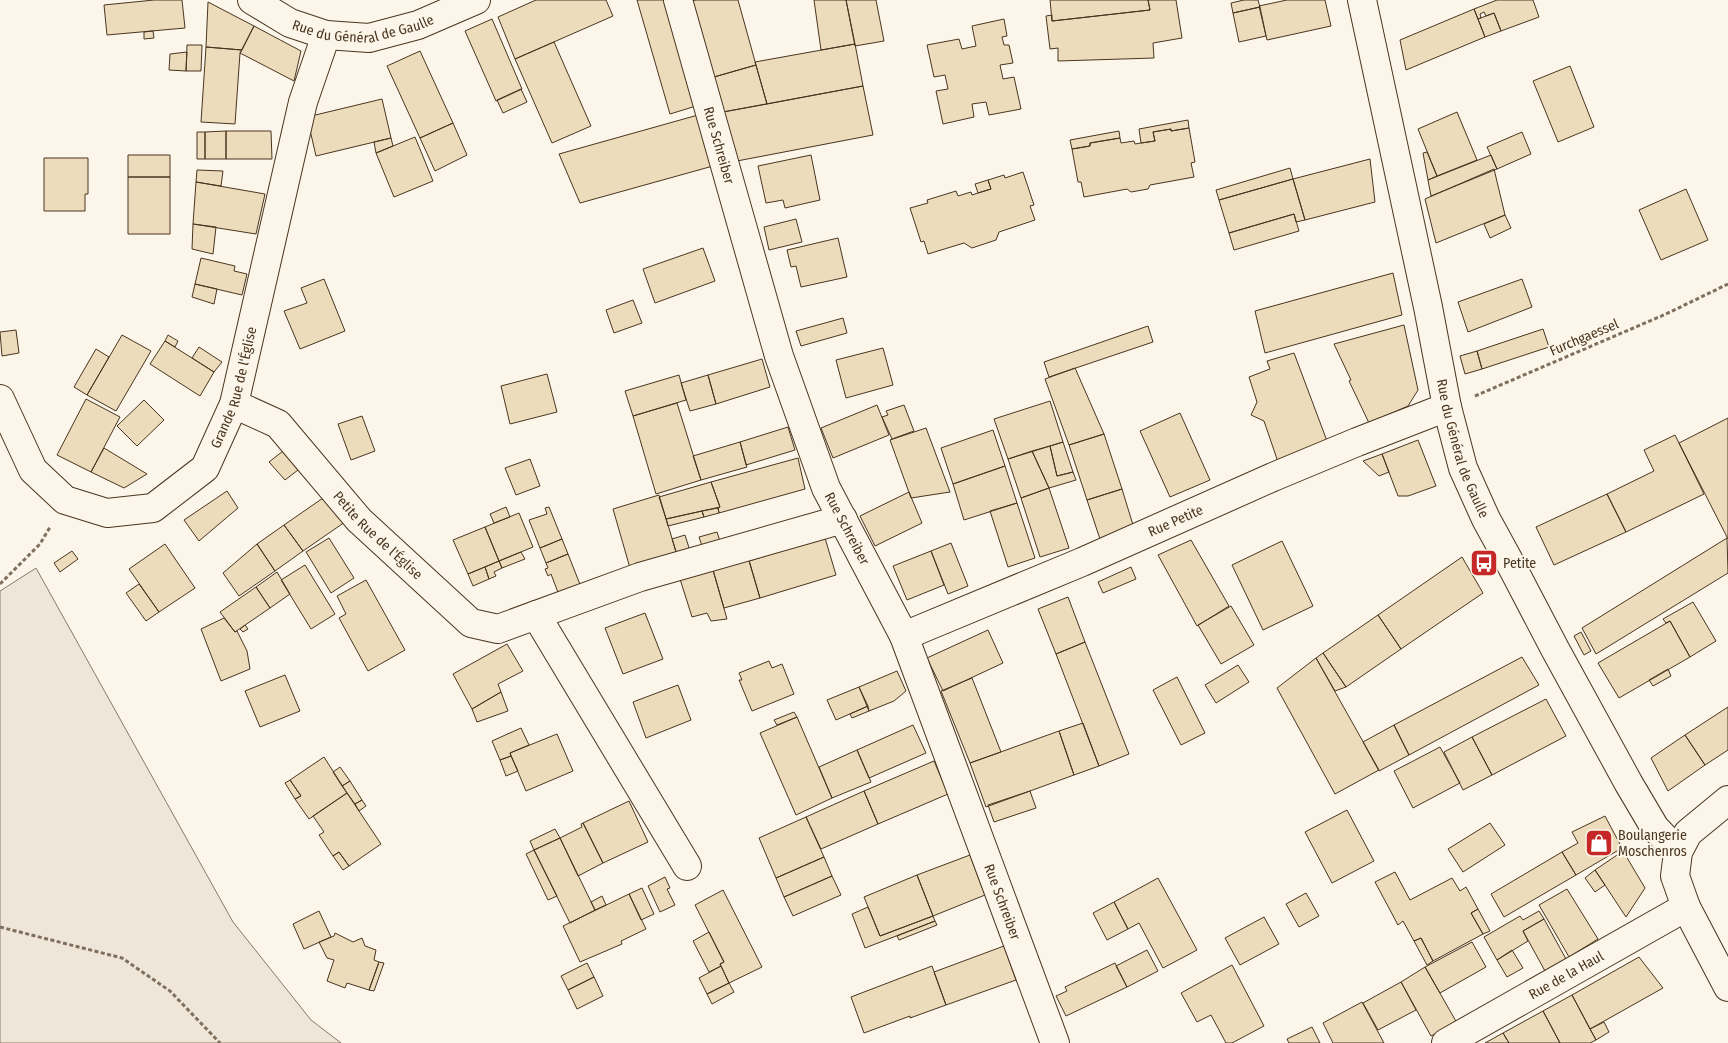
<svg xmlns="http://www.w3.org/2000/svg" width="1728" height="1043" font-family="'Fira Sans Condensed',sans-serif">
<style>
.green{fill:#ede6d9;stroke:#887966}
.building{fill:#ecdcbc;stroke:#4a3520}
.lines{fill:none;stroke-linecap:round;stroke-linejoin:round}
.minor-casing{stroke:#4a3520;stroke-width:30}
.path{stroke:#7f6f5c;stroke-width:3;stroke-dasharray:4 2.5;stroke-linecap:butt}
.minor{stroke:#fbf6e9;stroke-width:28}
.labels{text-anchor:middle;stroke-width:4;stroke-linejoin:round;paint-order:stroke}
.street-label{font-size:14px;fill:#4a3520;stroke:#fbf6e9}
.poi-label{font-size:14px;fill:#4a3520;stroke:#fbf6e9;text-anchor:start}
</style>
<rect width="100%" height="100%" fill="#fbf6e9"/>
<path class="green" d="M36,568L233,922L311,1020L341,1043H0V591Z"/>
<path class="building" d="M154,0H182L185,28L107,35L104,5Z
M536,0H606L613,16L515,59L498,17Z
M637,0H666L696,106L670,114Z
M696,0H738L756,65L714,77L692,1Z
M814,0H846L855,44L821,50Z
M846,0H876L884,41L855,46Z
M1050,0H1148L1150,10L1052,21Z
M1148,0H1176L1182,38L1153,43L1154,58L1058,61V48L1050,49L1046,16L1052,15V21L1150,10Z
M1244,0H1258L1260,7L1233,13L1231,3Z
M1287,0H1325L1331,26L1267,40L1259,6Z
M1497,0H1533L1539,17L1501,31L1494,13L1486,16L1484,12L1480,14L1481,18L1478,19L1474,9Z
M208,2L254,26L242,50L206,47Z
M1260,7L1266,36L1239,42L1233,13Z
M1474,9L1485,37L1406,70L1400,40Z
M1494,13L1501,31L1485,37L1478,19Z
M492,19L522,89L496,101L465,31Z
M1004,19L1007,36L1002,37L1004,45H1009L1013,63L1000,65L1003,79L1014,77L1021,109L989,115L986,102L972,104L974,117L943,124L936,91L948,89L945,75L934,77L927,45L959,39L962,49L976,46L972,26Z
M254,26L301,51L294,81L240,53Z
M153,31L154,38L144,39V32Z
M554,42L591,126L552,143L515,59Z
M855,44L863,86L767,104L755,62Z
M187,45H202L201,71H186Z
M206,47L242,50L240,53L235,124L201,122Z
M420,51L453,123L420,138L387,66Z
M187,52L186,71L169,70L170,54Z
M756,65L767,104L723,112L714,77Z
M1570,66L1594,127L1558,142L1533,81Z
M863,86L873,135L737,161L723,112Z
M521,89L527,102L503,113L497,100Z
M382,99L391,138L316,156L307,117Z
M1457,112L1477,160L1437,176L1418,129Z
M698,115L713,166L580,203L559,154Z
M1188,120L1189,128L1171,131V129L1153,132L1155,141L1141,143L1139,129Z
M453,123L467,155L435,171L420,138Z
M1189,128L1195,162L1191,163L1194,177L1150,185L1148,189L1131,192L1127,189L1084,197L1081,182H1078L1072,149L1090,146V143L1120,138L1121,143L1134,141L1135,144L1141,143L1155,141L1153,132L1171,129V131Z
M226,131H271L272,159H226Z
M226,131V159H205V132Z
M1119,131L1120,138L1090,143V146L1072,149L1070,140Z
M197,132H205V159H197Z
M1522,132L1531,154L1497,169L1487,147Z
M415,137L433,181L394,197L376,153Z
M391,138L393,146L376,153L374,142Z
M1427,152L1437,176L1428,180L1423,153Z
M128,155H170V177H128Z
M811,155L820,200L785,208L783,200L766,203L758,166Z
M1491,155L1497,169L1431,196L1428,180Z
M44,158H88V194H85V211H44Z
M1370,159L1375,202L1305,220L1293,179Z
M1290,168L1293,179L1219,200L1216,190Z
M1494,169L1505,215L1436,243L1425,199Z
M197,170L223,171L221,186L196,182Z
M1023,172L1034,205L1030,206L1035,220L999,232L996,240L972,248L964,243L928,254L924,241L921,242L910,208L928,203L927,200L956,191L958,196L971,192L972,195L978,193L991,189L988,180L1004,175L1005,178Z
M128,177H170V234H128Z
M1293,179L1305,220L1296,222L1294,214L1229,233L1219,200Z
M988,180L991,189L978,193L975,184Z
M196,182L265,194L256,234L193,224Z
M1686,189L1708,240L1661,260L1639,210Z
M1294,214L1299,231L1234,250L1229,233Z
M1505,215L1511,228L1490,238L1484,224Z
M796,219L802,242L769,250L764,227Z
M193,224L216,227L213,254L192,249Z
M838,238L847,277L801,287L796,266L791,267L787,250Z
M703,248L715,281L655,303L643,269Z
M201,258L235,266L234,271L247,274L242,295L195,284Z
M1393,273L1402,315L1265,353L1255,311Z
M324,279L345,331L300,349L284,311L307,303L301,288Z
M1522,279L1532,307L1468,332L1458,302Z
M195,284L217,289L214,304L192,297Z
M633,300L642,323L614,333L606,310Z
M843,318L847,333L801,346L796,331Z
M1404,325L1418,390L1408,406L1369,423L1349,381L1351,380L1334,344Z
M1148,326L1153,342L1049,377L1044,362Z
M1543,329L1549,347L1482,369L1477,351Z
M16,330L19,353L2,356L0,332Z
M122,335L151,351L116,411L87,395Z
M168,335L178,341L175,347L165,341Z
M165,341L214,372L200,396L150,364Z
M199,347L222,362L214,372L192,358Z
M883,348L893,385L846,398L836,360Z
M96,349L109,357L87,395L74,387Z
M1477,351L1482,369L1465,374L1460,356Z
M1294,353L1327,441L1278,462L1264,421L1251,415L1257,402L1249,377L1270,369L1267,361Z
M762,359L770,387L716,404L708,375Z
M1075,368L1104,434L1069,445L1045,379Z
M547,374L557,412L510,424L501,386Z
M679,375L686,400L633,416L625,391Z
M708,375L716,404L690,411L681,383Z
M86,399L120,417L91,472L57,455Z
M144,400L164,420L137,446L117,426Z
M1050,401L1063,442L1008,459L994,419Z
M677,403L701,480L656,494L633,416Z
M877,405L889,435L833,458L821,428Z
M904,405L914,431L892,439L882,417L888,415L886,411Z
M1180,413L1210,480L1170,497L1140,431Z
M362,416L375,451L351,460L338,424Z
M1728,418V539L1679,443Z
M788,427L795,450L746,465L740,442Z
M926,428L950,492L911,498L890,440Z
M993,430L1005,466L953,484L941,448Z
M1104,434L1122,489L1087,500L1069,445Z
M1675,435L1704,494L1626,532L1607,494L1654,471L1644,450Z
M1418,440L1436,486L1408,496H1398L1382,454Z
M740,442L747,467L701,480L693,456Z
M1063,442L1073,472L1057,476L1050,446Z
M1050,446L1057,476L1073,472L1076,480L1049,488L1032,451Z
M104,448L147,474L124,488L91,472Z
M283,451L298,470L285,480L269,462Z
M1032,451L1049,488L1021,498L1008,459Z
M1382,454L1389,472L1379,476L1363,461Z
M798,458L805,489L719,513L718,508L720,507L711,482Z
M530,459L540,486L516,495L505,468Z
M1005,466L1017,503L964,520L953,484Z
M711,482L720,507L666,519L659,497Z
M1049,488L1069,548L1040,557L1021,498Z
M1122,489L1133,525L1100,539L1087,500Z
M227,491L238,508L199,541L184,520Z
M909,492L922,523L875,546L860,516Z
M1607,494L1626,532L1554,565L1536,527Z
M659,495L677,555L630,568L613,509Z
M323,498L345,522L303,551L284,525Z
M1017,503L1035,558L1008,567L990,511Z
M506,507L510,517L494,523L490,514Z
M549,507L562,539L540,548L529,520L547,514L545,508Z
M718,508L719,513L704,517L702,511Z
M702,511L704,517L668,526L666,519Z
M519,513L533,547L499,561L485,527Z
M284,525L303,551L275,571L257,544Z
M485,527L499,561L468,574L453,540Z
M717,532L721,544L703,549L699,537Z
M685,535L690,551L677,555L672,539Z
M329,538L354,578L331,593L306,552Z
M825,538L836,575L760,598L749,561Z
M1727,538L1728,573L1596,654L1582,628Z
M562,539L568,554L546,563L540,548Z
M1191,540L1229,606L1197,626L1158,555Z
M1282,541L1313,606L1263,630L1232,565Z
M951,543L968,586L948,594L931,551Z
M165,544L195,588L159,612L129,569Z
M257,544L275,571L239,596L223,573Z
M72,551L78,559L60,572L54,563Z
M931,551L944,585L907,600L893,566Z
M521,552L525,559L502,568L499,561Z
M568,554L581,587L559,595L551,574L548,576L545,569L548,568L546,563Z
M1462,557L1483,593L1401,649L1378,615Z
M749,560L760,598L724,608L713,570Z
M499,561L502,568L494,572L496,576L489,579L485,567Z
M305,565L335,614L311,629L281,580Z
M485,567L489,579L473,586L468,574Z
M1131,567L1136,579L1103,593L1098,582Z
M713,570L727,619L711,621L707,613L692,617L680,579Z
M277,572L290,594L270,608L256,587Z
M366,580L405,650L368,671L339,618L346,614L337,596Z
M139,584L159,612L146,621L126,593Z
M256,587L270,608L235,632L220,612Z
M1068,597L1085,642L1056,654L1038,609Z
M1693,602L1716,641L1690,657L1670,621L1666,623L1663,619Z
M1231,606L1254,645L1221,664L1198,625Z
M645,613L663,659L623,674L605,628Z
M1378,615L1401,649L1346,687L1323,653Z
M224,618L235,632L237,631L247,651L250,669L221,681L201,629Z
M1670,621L1690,657L1619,698L1598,663Z
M245,625L248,629L243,632L240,629Z
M988,630L1003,663L943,691L927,658Z
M1581,632L1591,651L1584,655L1574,636Z
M1085,642L1129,754L1099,766L1056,654Z
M507,644L523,671L498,684L501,692L472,709L453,674Z
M1323,653L1346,687L1335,691L1316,658Z
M1522,657L1539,685L1409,755L1394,725Z
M1316,658L1379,770L1335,794L1277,688Z
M769,661L772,668L782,664L794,694L752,711L739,680H742L739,673Z
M1238,665L1249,682L1216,703L1205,685Z
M1668,669L1671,676L1653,686L1649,680Z
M897,671L906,691L894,701L869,711L859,687Z
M285,675L300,711L260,727L245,691Z
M1177,677L1205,733L1181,745L1153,690Z
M972,678L1001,752L970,763L941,691Z
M678,685L691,720L646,738L633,702Z
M859,687L868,706L836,720L827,700Z
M501,692L508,711L477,722L472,709Z
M1546,699L1566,736L1492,775L1472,737Z
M868,706L869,711L852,718L850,714Z
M1728,707V750L1705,765L1685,735Z
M794,712L797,717L777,725L774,720Z
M797,717L832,798L796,815L760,733Z
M1083,723L1099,766L1074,775L1059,731Z
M913,725L926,753L869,778L857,750Z
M1394,725L1409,755L1379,771L1363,742Z
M521,728L529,745L510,753L511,756L500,760L492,741Z
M1059,731L1074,775L986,807L970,763Z
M557,734L573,771L526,791L510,753Z
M1685,735L1705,765L1668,791L1651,758Z
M1472,737L1492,775L1463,790L1444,752Z
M1440,747L1460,783L1413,808L1394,771Z
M857,750L871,782L832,798L819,767Z
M511,756L518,771L506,776L500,760Z
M324,757L347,793L309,819L295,799L301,796L290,780Z
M934,761L948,794L878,824L864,791Z
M340,767L350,781L342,786L333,772Z
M290,780L301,796L295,799L285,783Z
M350,781L362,800L355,804L342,786Z
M864,791L878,824L821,849L806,817Z
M1030,791L1036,808L994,822L988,805Z
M347,793L381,844L349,866L339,852L333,856L319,835L324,832L313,816Z
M362,800L366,806L359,811L355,804Z
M629,801L648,842L603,863L583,823Z
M1347,810L1374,861L1332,883L1305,832Z
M1605,816L1622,848L1576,875L1562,852L1578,843L1572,832Z
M806,817L824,857L776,878L759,838Z
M583,823L603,863L578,876L560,838L582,827L581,824Z
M1490,823L1505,845L1463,872L1448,849Z
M555,829L560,838L534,850L530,841Z
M560,838L595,910L570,923L534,850Z
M534,850L557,896L548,900L526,854Z
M1623,851L1645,888L1626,917L1595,870Z
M339,852L349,866L343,870L333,856Z
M1562,852L1576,875L1504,917L1491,894Z
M970,855L985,895L933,916L917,875Z
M824,857L832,876L784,897L776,878Z
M1595,870L1605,885L1595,892L1585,878Z
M1395,872L1410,900L1452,878L1460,891L1466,887L1478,909L1471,913L1483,934L1433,961L1421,938L1414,941L1403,921L1398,925L1375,882Z
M917,875L933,916L880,936L864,897Z
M832,876L841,895L793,916L784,897Z
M665,877L670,888L667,889L675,905L660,912L648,886Z
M1158,878L1197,950L1163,968L1139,923L1128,929L1114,902Z
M642,888L654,914L641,920L629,894Z
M1567,889L1598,939L1569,957L1539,905Z
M723,890L762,967L729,983L720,964L724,962L695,905Z
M1306,893L1319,916L1299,927L1286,904Z
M629,894L646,929L621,941L622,944L580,962L563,926Z
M602,896L606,905L595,910L591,902Z
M1114,902L1128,929L1107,940L1093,913Z
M868,907L880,936L933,916L935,921L865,948L852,914Z
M1478,909L1490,931L1483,934L1471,913Z
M319,911L331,937L304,949L293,924Z
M1539,911L1544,919L1523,931L1528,941L1497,960L1484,937L1520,916L1523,920Z
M1264,917L1279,944L1240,965L1225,938Z
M1544,919L1566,959L1545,971L1523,931Z
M935,921L937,925L899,940L897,936Z
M709,932L724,962L720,964L721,966L709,972L693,941Z
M335,933L353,942L362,938L365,946L376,950L374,960L379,962L369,990L347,983L345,988L327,981L334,960L327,958L319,942L334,936Z
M1421,938L1433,961L1427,965L1414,941Z
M1472,942L1486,967L1440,993L1425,967Z
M1004,946L1016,980L946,1005L934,972Z
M1147,950L1158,971L1127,987L1116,966Z
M1512,950L1523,968L1507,977L1497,960Z
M1639,957L1663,988L1590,1029L1572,995Z
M379,962L384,963L374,991L369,990Z
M587,963L594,977L568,990L561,976Z
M1115,963L1127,987L1066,1016L1056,996L1067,991L1065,987Z
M1232,965L1264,1026L1232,1043H1226L1211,1015L1197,1022L1181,993Z
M721,966L729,983L707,994L699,978Z
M932,966L946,1005L910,1018V1016L864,1033L851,997Z
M1425,967L1457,1023L1431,1036L1401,982Z
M594,977L603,996L577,1009L568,990Z
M1401,982L1416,1010L1378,1030L1363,1003Z
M729,983L734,992L712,1004L707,994Z
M1572,995L1596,1040L1590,1043H1560L1543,1011Z
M1362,1002L1384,1043H1333L1323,1023Z
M1543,1011L1560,1043H1509L1503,1033Z
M1604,1022L1609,1032L1596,1040L1590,1029Z
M1312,1027L1320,1043H1289L1287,1039Z
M1503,1033L1509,1043H1485Z"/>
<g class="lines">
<g class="minor-casing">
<g id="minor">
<path id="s1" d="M252,0L290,23L326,35L369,38L418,25L476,0"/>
<path id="s2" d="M678,0L779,356L826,488L904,636L1055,1043"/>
<path id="s3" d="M1362,0L1428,307L1447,407L1463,468L1486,519L1509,561L1555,649L1629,784L1655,828L1678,852"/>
<path id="s4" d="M0,399L33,470L65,500L107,513L153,508L205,468L234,404L303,102L326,35"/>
<path id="s5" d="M234,404L278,424L359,520L471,623L498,629L640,577L843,519"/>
<path d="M536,615L687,866"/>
<path id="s6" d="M904,636L1082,562L1273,477L1357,442L1447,407"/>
<path d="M1728,800L1688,833L1678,852L1675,876L1686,907L1728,987"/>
<path id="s7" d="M1446,1043L1686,907"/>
</g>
</g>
<path class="path" d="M1475,396L1666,314L1728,284
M0,584L40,544L50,527
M0,927L122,958L170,991L220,1043"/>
<use href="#minor" class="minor"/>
</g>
<defs>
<g id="bus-square" transform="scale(1.4375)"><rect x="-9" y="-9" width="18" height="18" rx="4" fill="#c62828" stroke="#fbf6e9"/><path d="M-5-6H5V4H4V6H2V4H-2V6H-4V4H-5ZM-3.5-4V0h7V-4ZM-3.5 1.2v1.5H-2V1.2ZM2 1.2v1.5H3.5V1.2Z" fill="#fff"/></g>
<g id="shop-square" transform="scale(1.4375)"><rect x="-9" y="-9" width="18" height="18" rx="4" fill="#c62828" stroke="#fbf6e9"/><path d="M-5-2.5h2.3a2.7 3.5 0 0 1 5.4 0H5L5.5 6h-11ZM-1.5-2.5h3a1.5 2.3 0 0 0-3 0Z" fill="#fff"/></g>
</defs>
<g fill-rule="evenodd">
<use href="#bus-square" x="1484" y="563"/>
<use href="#shop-square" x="1599" y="843"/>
</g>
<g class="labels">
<g class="street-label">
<text dy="5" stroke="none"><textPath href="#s1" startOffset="120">Rue du Général de Gaulle</textPath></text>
<text dy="5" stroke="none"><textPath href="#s2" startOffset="151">Rue Schreiber</textPath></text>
<text transform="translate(1584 337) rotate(-23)" y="5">Furchgaessel</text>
<text dy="5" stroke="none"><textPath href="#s4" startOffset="364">Grande Rue de l'Église</textPath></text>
<text dy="5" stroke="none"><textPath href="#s3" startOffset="460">Rue du Général de Gaulle</textPath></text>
<text dy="5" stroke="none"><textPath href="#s6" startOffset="295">Rue Petite</textPath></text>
<text dy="5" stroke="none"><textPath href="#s2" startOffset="556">Rue Schreiber</textPath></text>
<text dy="5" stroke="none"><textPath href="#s5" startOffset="198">Petite Rue de l'Église</textPath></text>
<text dy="5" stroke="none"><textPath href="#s2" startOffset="961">Rue Schreiber</textPath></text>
<text dy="5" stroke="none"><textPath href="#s7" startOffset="138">Rue de la Haul</textPath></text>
</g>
<g class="poi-label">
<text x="1503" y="568">Petite</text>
<text x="1618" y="840">Boulangerie<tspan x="1618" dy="16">Moschenros</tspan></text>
</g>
</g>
</svg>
